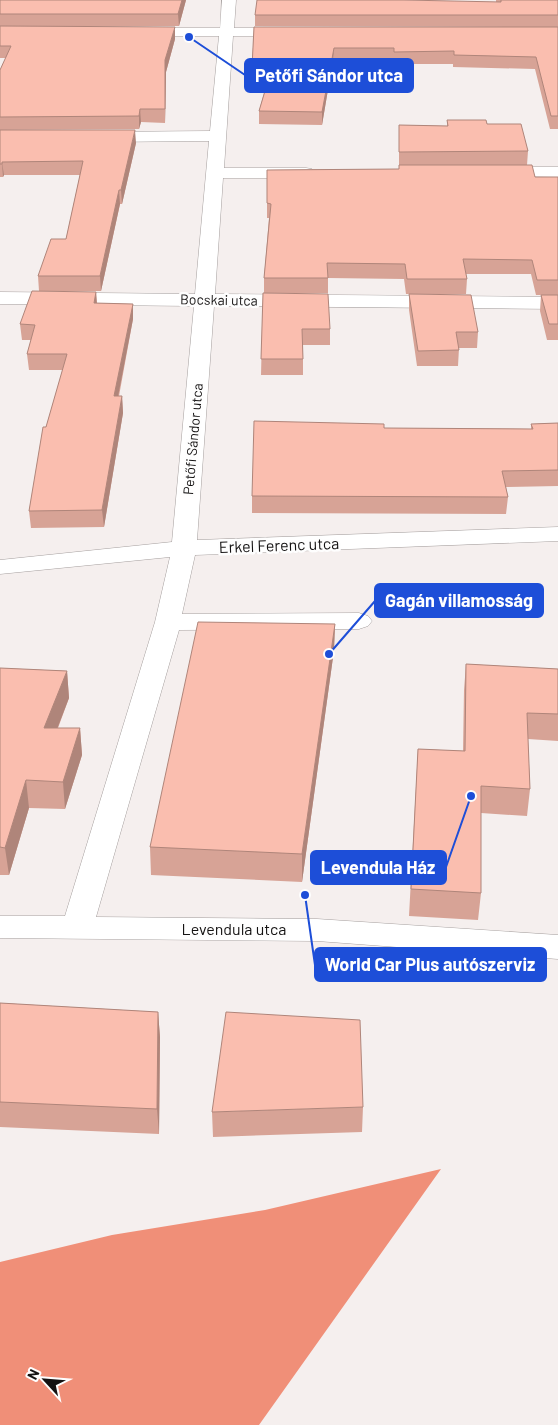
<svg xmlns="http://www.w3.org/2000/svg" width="558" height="1425" font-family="Barlow,sans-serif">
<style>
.forest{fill:#f08f78}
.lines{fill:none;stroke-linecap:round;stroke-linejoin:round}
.minor-casing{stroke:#a59f9e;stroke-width:1}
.minor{fill:#fff;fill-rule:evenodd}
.wall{fill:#d7a396}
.shaded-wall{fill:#af857a}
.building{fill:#fabeaf;stroke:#af857a}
.labels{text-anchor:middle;stroke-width:5;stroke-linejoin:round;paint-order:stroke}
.far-street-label{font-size:14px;fill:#141212;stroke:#fefefe}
.street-label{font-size:16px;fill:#141212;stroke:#fefefe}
.leader{fill:none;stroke:#1d4ed8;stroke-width:2}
.callout-dot{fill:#1d4ed8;stroke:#fefefe;stroke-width:2}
.callout{fill:#1d4ed8;stroke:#1d4ed8;stroke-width:2}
.callout-label{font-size:18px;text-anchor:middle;font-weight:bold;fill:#fff}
</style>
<rect width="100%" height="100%" fill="#f5efee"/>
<path class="forest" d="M441,1169L259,1425H0V1262L112,1235L265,1210Z"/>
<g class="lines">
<g class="minor-casing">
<path id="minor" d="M222,0H236L234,28H292L297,29L299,32L297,35L292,36H233L224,168H306L312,169L315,173L312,177L306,178H223L215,294L558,297V309L214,306L197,540L558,527V541L195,555L182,614L359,613L368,616L372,621L368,626L359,629L179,630L96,917L317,919L558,935V959L317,941L0,938V916H65L155,622L170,557L0,574V560L172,542L194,306L0,304V292L195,294L209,141L99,142L93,140L91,137L93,134L99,132L210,131L219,36H137L132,35L130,32L132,29L137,28H220Z
M496,167H558V177L490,176L488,172L490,168Z"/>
</g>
<use href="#minor" class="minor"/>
</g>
<path class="wall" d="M0,0H186L179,26H87L175,39L166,72L165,123L141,122L139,129L0,130V70L6,58H0Z
M496,0H558V129H550L535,69L453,67V64H394L393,60H333L322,125L259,124V111L264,93H254V79H252V67L254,27H532L255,26V15L496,2Z
M447,120L487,124L528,151L527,165L535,177H558V295H536L531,274H466L467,279L466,294H406L404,279L328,278V293H264V278L269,218H267V170L399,169V125L447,126Z
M0,130L136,143L122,204H120L101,291H39L38,276L66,239L80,175H4L3,177H0Z
M96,292L97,303L133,304V319L119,396H122L123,413L104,527L31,528L29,511L46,427L63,370H29L27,354L31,340H22L20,324Z
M263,293L330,329V345H303V375H261Z
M409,294L478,332L477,348H459L458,366H417L409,310Z
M541,295H558V340H547L540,311Z
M558,423V486L506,487L508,497L506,514L252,513V496L384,428L531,429V424Z
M335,624L334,650L302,882L151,875L150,847Z
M466,664L558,669V741L528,739L530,789L527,816L481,813V893L478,920L409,916L418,749L463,751L464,690Z
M0,668L67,671L69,698L58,728H80L82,755L65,809L29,808L9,875H0Z
M0,1003L158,1012L160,1037L159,1134L0,1127Z
M363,1107L362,1132L213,1137L212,1112Z"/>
<path class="shaded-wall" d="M182,0H186L179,26L178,14Z
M175,27V39L166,72L165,123V60Z
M334,48L333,60L322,125V112Z
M140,109L141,122L139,129V116Z
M135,130L136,143L122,204L121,190Z
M2,162L4,175L3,177L2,164Z
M119,190L120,204L101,291L100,276Z
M96,292L97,307L94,303Z
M133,304V319L115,412L114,396Z
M122,396L123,413L104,527L102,510Z
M335,624L334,650L302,882V854Z
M67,671L69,698L47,755L44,728Z
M80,728L82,755L65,809L63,782Z
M26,780L29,808L9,875L5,848Z
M158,1012L160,1037L159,1134L157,1109Z"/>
<path class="building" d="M0,0H182L178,14H0Z
M257,0H404L501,2V0H558V15H255Z
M0,26L175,27L165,60V109H140L139,116L0,117V70L11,46H0Z
M254,27H558V116H551L536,57L454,55V51L394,52V48H334L322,112L259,111L268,81L254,80L255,67H252Z
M447,120H486L487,124H521L528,151L399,152V125L448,126Z
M0,130H135L121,190H119L100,276H38L51,239H66L83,161L2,162V164H0Z
M399,165H532L535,177H558V280H537L532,260L463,259L467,279H407L405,264L327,263L328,278H264L271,204L267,203V170L399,169Z
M32,291L96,292L94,303L133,304L114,396H122L102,510L29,511L43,427H46L67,354H27L35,325L20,324Z
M263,293L328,294L330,329H302L303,359H261Z
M409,294L471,295L478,332H456L459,350L418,351Z
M541,295H558V324H549Z
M254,421L384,424V428L533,429L531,424L558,423V470L502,471L508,497L252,496Z
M198,622L335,624L302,854L150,847Z
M466,664L558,669V714L527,713L530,789L481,786V893L411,889L418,749L465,751Z
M0,668L67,671L44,728H80L63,782L26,780L5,848L0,847Z
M0,1003L158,1012L157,1109L0,1102Z
M226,1012L360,1020L363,1107L212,1112Z"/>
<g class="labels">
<g class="far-street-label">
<text transform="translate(219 300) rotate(1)" y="5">Bocskai utca</text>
<text transform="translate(193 439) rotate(-85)" y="5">Petőfi Sándor utca</text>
</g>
<g class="street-label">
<text transform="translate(279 545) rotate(-2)" y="6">Erkel Ferenc utca</text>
<text x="234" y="935">Levendula utca</text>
</g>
</g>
<path class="leader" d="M189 37L245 75M329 654L375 601M471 796L446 867M305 895L315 965"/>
<g class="callout-dot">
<circle cx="189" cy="37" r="5"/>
<circle cx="329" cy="654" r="5"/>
<circle cx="471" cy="796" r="5"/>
<circle cx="305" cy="895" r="5"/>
</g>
<g class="callout">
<rect x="245" y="59" width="168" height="33" rx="5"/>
<rect x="375" y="584" width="168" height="33" rx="5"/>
<rect x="311" y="851" width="135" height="33" rx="5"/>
<rect x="315" y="948" width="231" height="33" rx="5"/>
</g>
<g class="callout-label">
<text x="329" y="82">Petőfi Sándor utca</text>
<text x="459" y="607">Gagán villamosság</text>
<text x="378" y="874">Levendula Ház</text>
<text x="430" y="971">World Car Plus autószerviz</text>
</g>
<g transform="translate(45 1380) rotate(296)" stroke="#fefefe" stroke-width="4" paint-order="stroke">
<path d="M0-4L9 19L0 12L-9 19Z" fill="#141212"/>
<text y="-8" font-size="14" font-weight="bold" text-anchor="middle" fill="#141212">N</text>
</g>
</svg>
